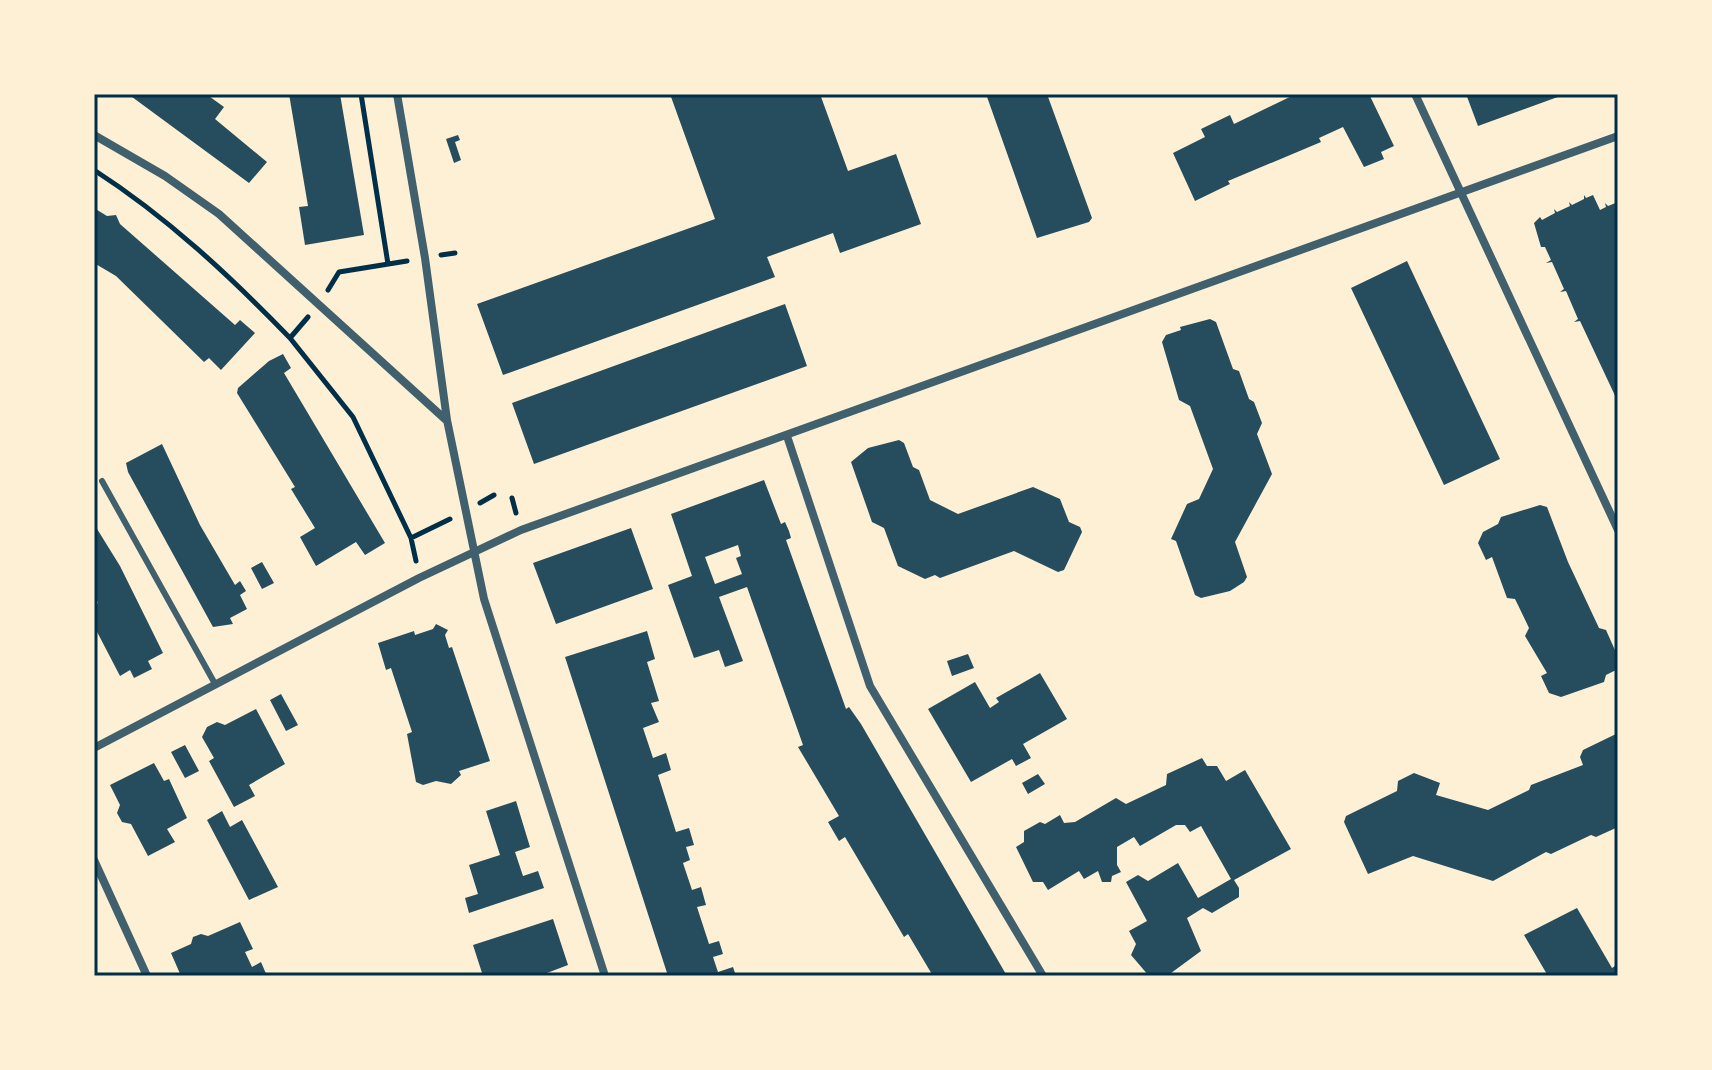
<svg xmlns="http://www.w3.org/2000/svg" width="1712" height="1070" font-family="Poppins,sans-serif">
<style>
.building{fill:#264d5e;fill-rule:evenodd}
.lines{fill:none;stroke-linecap:round;stroke-linejoin:round}
.path{stroke:#003049;stroke-width:5}
.service{stroke:#3f606c;stroke-width:6}
.minor{stroke:#3f606c;stroke-width:8}
.neatline{fill:none;stroke:#003049;stroke-width:3}
</style>
<rect width="100%" height="100%" fill="#fdf0d5"/>
<path class="building" d="M128,94H206L224,107L215,119L267,162L249,183Z
M289,94H340L364,235L305,245L299,207L308,206Z
M670,94H820L848,171L896,154L921,224L840,253L833,233L767,257L775,277L503,375L477,304L715,219Z
M986,94H1047L1092,218L1089,222L1037,238Z
M1296,94H1369L1394,146L1381,152L1384,159L1364,167L1343,127L1319,138L1321,142L1228,181L1230,184L1195,201L1173,153L1205,137L1201,129L1230,115L1234,124Z
M1466,94H1566L1478,126Z
M458,135L460,140L455,142L461,160L454,163L446,139Z
M1584,195L1586,198L1593,195L1600,210L1606,207L1605,203L1608,206L1618,202V402L1580,321L1574,322L1578,319L1566,291L1560,292L1564,289L1552,262L1546,263L1551,260L1545,247H1541L1534,223L1540,217L1542,220L1555,213L1554,209L1557,212L1570,206L1569,202L1572,205L1584,199Z
M94,208L107,216L116,215L120,224L235,325L240,320L255,333L221,370L209,358L204,362L116,276L94,263Z
M1407,261L1500,459L1444,485L1351,288Z
M785,304L807,366L534,464L512,403Z
M1210,319L1216,322L1233,369L1239,371L1249,399L1254,402L1262,423L1257,434L1272,474L1235,542L1247,577L1244,582L1230,591L1201,598L1195,595L1176,541L1171,539L1187,504L1199,499L1213,469L1190,406L1179,400L1162,342L1166,335L1181,330L1180,327Z
M283,354L291,368L284,373L385,543L365,555L356,542L316,566L300,537L315,528L291,489L295,487L237,393L238,388L269,361Z
M899,440L904,443L913,467L919,470L930,500L958,514L1033,487L1060,499L1069,522L1080,527L1082,532L1064,570L1058,572L1014,551L940,578L935,575L925,579L898,566L884,528L872,522L851,462L868,448Z
M162,444L200,525L235,585L240,581L246,591L240,595L247,609L230,618L233,624L213,627L128,472L126,463Z
M764,480L781,524L785,522L789,531L791,538L786,540L846,709L849,707L861,724L1007,976H933L908,934L904,937L845,837L839,841L828,822L839,816L798,747L803,745L747,587L719,597L743,661L725,667L719,650L694,658L668,585L692,576L671,514ZM738,545L741,556L736,558L742,574L715,584L705,557Z
M1540,505L1547,507L1568,562L1599,628L1606,630L1618,657V669L1606,675L1604,682L1561,697L1549,693L1541,676L1547,673L1525,636L1529,628L1518,605L1515,599L1507,598L1492,557L1486,560L1478,543L1483,532L1498,524L1501,517Z
M94,524L120,566L163,653L148,661L152,669L134,678L130,670L120,676L94,626V605L98,603L94,595Z
M631,528L653,589L556,624L533,563Z
M262,562L274,583L262,589L251,568Z
M436,624L448,630L445,635L449,648L452,647L490,761L459,771L461,775L451,784L436,781L423,785L416,782L407,734L412,732L391,668L386,670L378,643L414,631L415,635L433,629Z
M647,631L655,659L647,662L659,701L651,703L659,722L643,728L653,758L666,753L671,770L658,775L676,832L689,828L694,845L686,847L690,860L683,863L692,890L701,887L706,905L697,907L709,944L719,941L723,954L713,957L718,972L733,967L736,976H668L565,657Z
M968,654L974,668L952,676L947,661Z
M1040,673L1067,719L1023,744L1031,758L1016,766L1012,759L971,782L928,709L975,682L990,708L999,702L996,698Z
M281,694L298,725L286,731L270,700Z
M256,709L285,764L249,785L255,796L234,807L209,761L214,758L202,737L207,727L217,722L225,725Z
M1618,733V827L1596,837L1591,835L1551,854L1546,852L1493,881L1413,856L1368,874L1344,822L1346,816L1397,791L1398,781L1414,773L1440,783L1436,795L1488,810L1529,790L1531,785L1583,765L1580,757L1583,750Z
M185,745L199,771L185,778L171,752Z
M1202,758L1207,766H1217L1226,781L1245,770L1291,849L1234,880L1239,888V897L1212,913L1203,908L1187,918L1201,951L1167,976H1149L1131,955L1136,944L1129,931L1147,921L1126,882L1138,875L1148,881L1178,863L1198,898L1231,879L1201,826L1190,832L1185,825H1176L1140,846L1134,837L1117,847V865L1121,872L1112,876L1111,882H1102L1098,871L1084,879L1079,871L1048,890L1043,882H1033L1016,847L1024,842V831L1040,822L1045,824L1060,815L1064,823L1075,822L1116,798L1126,804L1166,785L1167,774Z
M154,763L164,781L169,779L187,818L167,829L175,842L148,856L131,824L122,822L117,813L120,805L110,785Z
M1038,774L1045,784L1028,794L1022,783Z
M516,801L530,847L515,852L523,876L538,871L544,888L469,913L465,898L478,894L469,865L500,855L486,811Z
M222,811L230,827L242,820L278,887L249,900L207,820Z
M1577,908L1612,968L1618,964V976H1548L1524,935Z
M553,919L568,965L539,976H483L473,945Z
M240,922L253,949L245,952L252,967L261,962L267,976H181L171,953L191,944L193,937L201,934L208,936Z"/>
<g class="lines">
<path class="path" d="M361,94L388,264
M94,170C167,217 230,276 290,338
M441,255L455,253
M328,290L339,272L407,261
M308,317L290,338L353,417L411,538L416,561
M512,498L516,513
M480,503L494,495
M411,538L450,519"/>
<path class="service" d="M102,481L214,682"/>
<path class="minor" d="M397,94L425,258L447,420L484,599L605,976
M1415,94L1618,530
M94,135L165,176L219,214L446,420
M787,436L870,686L1043,976
M94,748L419,578L521,530L1618,136
M94,860L147,976"/>
</g>
<rect width="1712" height="1070" fill="none" stroke="#fdf0d5" stroke-width="192"/>
<rect x="96" y="96" width="1520" height="878" class="neatline"/>
</svg>
